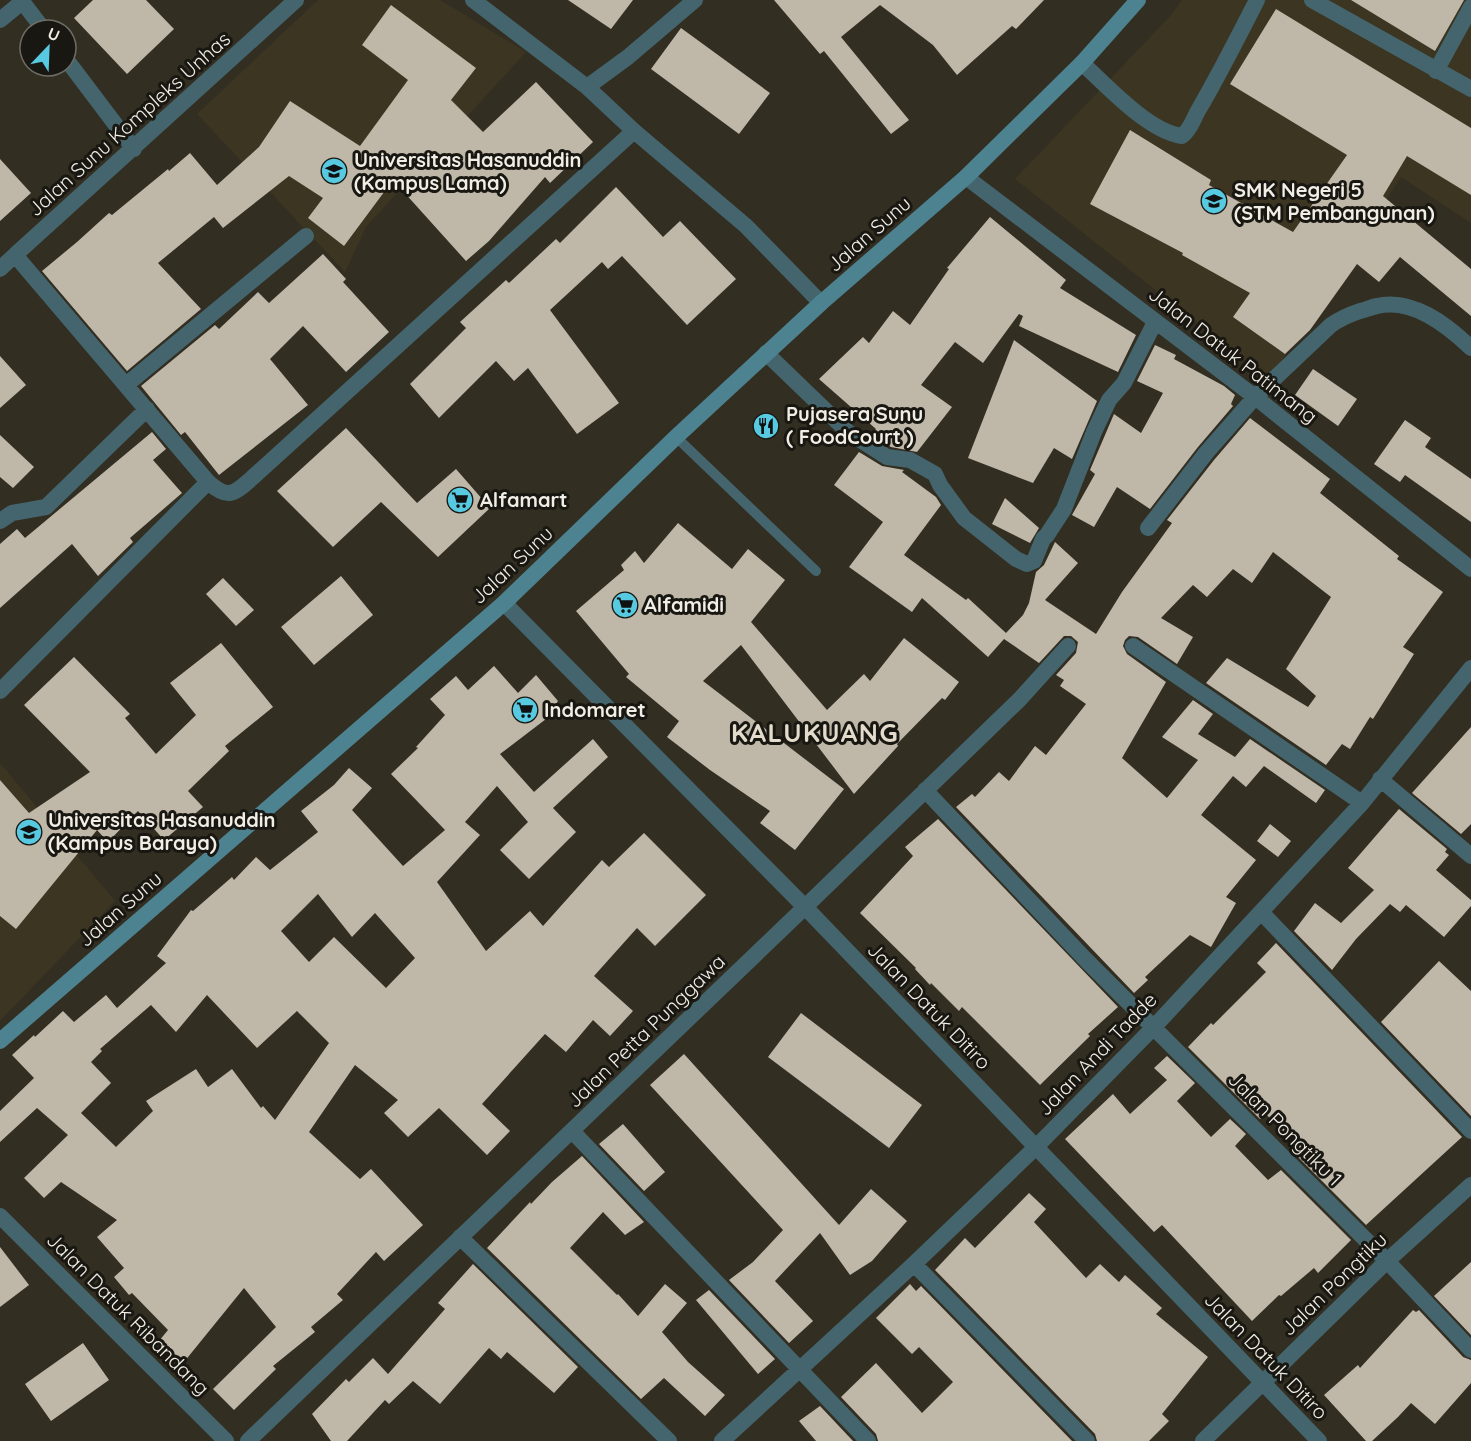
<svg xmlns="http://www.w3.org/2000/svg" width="1471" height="1441" font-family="Quicksand,sans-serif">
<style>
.built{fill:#3c3522}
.building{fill:#bfb8a9;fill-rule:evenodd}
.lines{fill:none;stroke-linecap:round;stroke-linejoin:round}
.service{stroke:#44656d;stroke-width:10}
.minor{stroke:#44656d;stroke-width:16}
.tertiary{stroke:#44656d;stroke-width:16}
.secondary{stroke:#4d8390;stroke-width:16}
.labels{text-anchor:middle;stroke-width:6;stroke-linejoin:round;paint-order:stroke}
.street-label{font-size:20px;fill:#f1eee6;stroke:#191711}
.poi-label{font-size:20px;font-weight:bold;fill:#f1eee6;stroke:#191711;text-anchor:start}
.district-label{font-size:26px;font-weight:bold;letter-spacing:1.5px;fill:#e3dccc;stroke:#191711}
</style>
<rect width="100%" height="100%" fill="#332e22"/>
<path class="built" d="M318,0H440L526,52L366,227L345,272L197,114Z
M1182,0H1471V223L1401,177L1269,380L1015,179L1172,14Z
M0,763L115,901L0,1021Z"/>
<path class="building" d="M93,0H146L174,29L127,74L74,18Z
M568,0H633L611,29Z
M774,0H1044L1016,29L1012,26L957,75L933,45L880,5L841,37L909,120L891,134L824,51L820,54Z
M1351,0H1464L1435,51Z
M391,5L476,68L451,100L483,132L536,82L593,142L550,183L545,177L489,241L466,261L393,180L344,246L308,218L323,198L289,176L223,228L214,217L158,263L201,309L127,371L42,271L77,242L109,213L112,215L168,169L169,171L190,153L217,185L259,147L290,101L360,146L408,80L362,45Z
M1276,9L1471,128V195L1407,156L1383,196L1471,269V316L1400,257L1379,282L1357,264L1310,330L1285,354L1233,317L1250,293L1182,255L1183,253L1090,204L1130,130L1211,180L1209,185L1293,232L1347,155L1230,84Z
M681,28L770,93L739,134L651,69Z
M0,159L31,193L0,221Z
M616,187L663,237L680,221L736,279L687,325L622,256L608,269L602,262L550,310L619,403L577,434L528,368L514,381L496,361L439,418L410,384L466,328L460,322L506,280L509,283L556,239L560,243Z
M990,217L1066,280L1060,288L1136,335L1118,372L1019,326L1023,316L1019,314L983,363L955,342L921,385L952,407L917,452L891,447L872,435L876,429L819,379L863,337L869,343L893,311L910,325L949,269L947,268Z
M323,254L346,279L343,282L389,332L346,372L303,326L270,359L308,405L219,475L185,432L181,435L141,386L215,325L219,329L258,292L269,303Z
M1014,340L1097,401L1072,459L1054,448L1033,483L968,458Z
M1155,345L1176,355L1174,359L1224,386L1235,395L1231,404L1233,406L1198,447L1150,509L1117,487L1094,527L1072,515L1095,474L1090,470L1114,414L1141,433L1163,393L1137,381Z
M0,356L26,385L0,408Z
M1313,369L1357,399L1338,426L1295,395Z
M1250,418L1330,479L1320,493L1399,556L1397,559L1443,592L1403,647L1414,654L1373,719L1370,717L1350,749L1342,744L1326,765L1206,683L1227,658L1308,707L1316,696L1286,669L1331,597L1273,552L1252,583L1233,569L1207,597L1193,585L1161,618L1193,637L1177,664L1138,637L1129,636L1125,640L1123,646L1127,654L1166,682L1122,758L1167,798L1198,760L1162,737L1193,700L1213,714L1198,734L1235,757L1250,739L1325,790L1316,803L1264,766L1246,787L1233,776L1201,815L1256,860L1226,897L1236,903L1211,947L1190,935L1145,977L1148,980L1134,993L956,807L972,794L975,797L999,772L1009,781L1035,746L1046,755L1086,704L1060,686L1064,680L1056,675L1076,653L1078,642L1071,636H1064L1039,663L1004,639L988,657L922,598L912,612L849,567L883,522L834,485L859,452L882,466L904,470L902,472L936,497L941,505L904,555L966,600L968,598L1006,633L1023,615L1029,603L1036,572L1044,565L1055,542L1078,563L1045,600L1096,634L1122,592L1172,523L1167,520L1214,460Z
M1405,420L1431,438L1425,447L1471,479V522L1405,475L1400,482L1374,464Z
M346,428L417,503L456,469L490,508L438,557L381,502L333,547L277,491Z
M152,432L166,449L153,460L182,493L130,538L133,542L98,576L72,544L0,608V544L17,529L25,538Z
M0,435L34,467L13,488L0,477Z
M1005,498L1039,528L1030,543L992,524Z
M678,523L732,569L748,549L785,580L751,622L827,710L864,674L870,681L904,638L959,682L945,700L942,698L897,744L898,746L854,794L741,645L703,681L844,789L795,850L760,823L770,811L710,770L667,737L679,721L626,677L629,674L576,611L624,570L621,565L635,551L644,563Z
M341,576L373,615L314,665L281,627Z
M223,578L254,610L236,626L206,594Z
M221,643L273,707L225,746L229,751L188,791L203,807L164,840L138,811L108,842L97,830L16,929L0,916V780L29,813L90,772L24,705L74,657L130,714L125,718L156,754L196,715L170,683Z
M494,666L518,693L536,675L558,701L546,719L500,754L534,792L593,739L608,757L553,808L576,832L529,879L500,850L528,822L497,786L465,822L480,835L437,882L486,951L530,911L543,926L602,860L609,867L644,833L706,895L655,946L637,928L594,976L633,1011L610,1036L593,1020L566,1052L545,1034L482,1104L510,1131L487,1155L439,1108L408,1137L384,1113L398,1100L355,1065L309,1132L360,1179L371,1169L423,1225L384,1261L376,1252L337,1294L343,1300L311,1327L315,1332L273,1366L276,1369L234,1410L213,1389L276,1327L244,1288L184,1362L159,1341L168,1330L132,1293L129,1295L114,1277L124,1268L97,1237L117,1220L61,1182L44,1198L24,1178L68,1135L37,1108L0,1142V1111L34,1078L12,1055L34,1035L35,1037L63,1011L74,1022L106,995L117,1008L166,963L157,956L191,910L193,911L232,877L234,880L256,857L270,870L318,832L301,811L334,785L349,768L372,788L352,810L403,866L445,830L391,774L418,748L416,747L445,715L430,699L456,676L468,690ZM318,894L352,937L375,913L415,958L386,988L334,937L309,962L281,931ZM207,995L257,1048L297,1011L329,1043L275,1120L263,1106L261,1108L232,1069L208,1087L196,1069L146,1101L153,1111L116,1147L81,1113L111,1083L91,1062L102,1051L100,1049L151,1005L176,1032Z
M1471,727V824L1461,834L1412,793Z
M1399,809L1447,849L1445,852L1449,855L1436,870L1471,900V906L1444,937L1406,905L1400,912L1390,904L1356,939L1332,970L1294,931L1315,903L1341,923L1374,890L1348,868Z
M938,819L1118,1007L1088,1034L1090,1036L1040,1085L962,1007L959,1011L931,983L930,985L915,969L916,968L860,913L913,856L905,847Z
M1270,824L1291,841L1278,857L1257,841Z
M1276,943L1462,1137L1366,1225L1298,1157L1303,1152L1266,1114L1260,1119L1188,1047L1211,1023L1213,1025L1266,972L1257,963Z
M1439,961L1471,991V1116L1381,1022Z
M801,1013L922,1105L889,1148L768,1057Z
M684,1054L839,1225L871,1189L907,1221L872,1261L850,1275L820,1233L775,1281L813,1321L789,1343L729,1280L753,1262L783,1230L650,1085Z
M1167,1056L1195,1083L1177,1101L1211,1137L1230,1119L1246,1134L1235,1146L1268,1180L1281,1170L1351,1240L1318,1273L1314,1268L1281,1296L1279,1295L1252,1321L1162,1225L1154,1232L1065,1139L1113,1094L1130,1114L1167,1080L1154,1068Z
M623,1124L665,1172L644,1191L599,1144Z
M582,1156L644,1222L625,1235L603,1212L570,1248L617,1295L618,1294L638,1316L665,1284L687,1303L662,1332L688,1362L725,1395L705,1416L664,1378L641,1399L487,1248L530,1202L531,1204L552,1182Z
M1029,1193L1046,1209L1034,1222L1086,1278L1100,1264L1119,1282L1125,1275L1162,1308L1156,1314L1208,1357L1162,1414L1169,1421L1149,1441H1097L1095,1434L935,1270L965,1238L975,1248Z
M0,1247L29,1285L0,1307Z
M1471,1262V1335L1434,1296Z
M473,1264L578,1367L554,1393L507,1352L501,1359L489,1348L440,1404L413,1381L389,1404L385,1400L347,1441H331L312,1414L346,1379L349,1382L373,1358L388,1374L445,1309L438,1303Z
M910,1284L916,1291L921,1286L1072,1441H878L876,1434L841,1397L876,1363L922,1413L953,1382L919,1347L912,1354L876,1318Z
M709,1290L775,1359L758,1374L696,1300Z
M1413,1310L1416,1312L1419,1310L1463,1357L1471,1360V1383L1435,1424L1411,1403L1398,1417L1372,1441H1366L1324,1395L1358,1365L1360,1368Z
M83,1343L109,1380L51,1421L25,1384Z
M820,1406L853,1441H816L799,1421Z"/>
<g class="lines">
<path class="service" d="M676,437L816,571"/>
<path class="minor" d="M21,0L44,30
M296,0L15,255L208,482C228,500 234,494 252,478L634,131
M473,0L587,87L634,131L746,226L821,303
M1312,0L1471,89
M0,20L22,2
M66,59L134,149
M1082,63C1107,86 1149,132 1182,136C1191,129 1193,119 1199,109C1220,73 1238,37 1257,0
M1436,71L1471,7
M587,87L628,57L695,0
M966,177L1255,397L1471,569
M0,269L15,255
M766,353L848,432L887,457L910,460L935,474L940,485L964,518L1016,559L1027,564L1034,561L1043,539L1047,535L1064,509L1094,432L1109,400L1124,383L1155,322
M126,385L306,236
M0,521L12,513L46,507L147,409
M1148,528L1206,453L1255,397L1331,325C1341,318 1348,315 1360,311C1366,310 1371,307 1377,306C1413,298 1447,325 1471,348
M1133,646L1362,803
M0,691L208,482
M1380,779L1471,856
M925,790L1087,961L1387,1261L1471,1350
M1261,912L1471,1131
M572,1131L868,1441
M0,1216L226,1441
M460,1237L669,1441
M914,1264L1087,1441
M248,1441L805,907L1020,699L1068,646
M722,1441L914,1264L1035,1148L1153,1028L1362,803L1471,668"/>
<path class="tertiary" d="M504,603L805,907L1319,1441
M1203,1441L1387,1261L1471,1185"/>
<path class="secondary" d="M0,1041L504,603L676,437L821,303L966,177L1082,63L1138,0"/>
</g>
<defs>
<g id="university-disc" transform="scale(1.35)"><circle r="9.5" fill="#57c9e1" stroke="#191711"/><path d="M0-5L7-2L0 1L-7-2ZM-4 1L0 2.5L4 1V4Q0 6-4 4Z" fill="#111"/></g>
<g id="school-disc" transform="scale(1.35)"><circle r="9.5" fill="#57c9e1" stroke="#191711"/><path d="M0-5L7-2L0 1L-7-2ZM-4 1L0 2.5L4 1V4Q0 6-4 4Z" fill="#111"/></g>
<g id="restaurant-disc" transform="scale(1.35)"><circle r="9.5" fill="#57c9e1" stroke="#191711"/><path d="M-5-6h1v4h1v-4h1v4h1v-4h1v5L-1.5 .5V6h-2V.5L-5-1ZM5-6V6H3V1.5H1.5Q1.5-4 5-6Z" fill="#111"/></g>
<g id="supermarket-disc" transform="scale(1.35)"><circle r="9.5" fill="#57c9e1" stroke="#191711"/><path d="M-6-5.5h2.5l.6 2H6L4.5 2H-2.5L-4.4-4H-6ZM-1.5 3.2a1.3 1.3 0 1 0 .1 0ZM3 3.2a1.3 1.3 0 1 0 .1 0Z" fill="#111"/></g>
</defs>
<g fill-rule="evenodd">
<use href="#university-disc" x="334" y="171"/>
<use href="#school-disc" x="1214" y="201"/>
<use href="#restaurant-disc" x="766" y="426"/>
<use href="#supermarket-disc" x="460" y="500"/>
<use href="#supermarket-disc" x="625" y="605"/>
<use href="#supermarket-disc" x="525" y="710"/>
<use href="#university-disc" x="29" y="832"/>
</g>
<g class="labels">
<g class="street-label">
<text transform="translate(129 124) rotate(-42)" y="7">Jalan Sunu Kompleks Unhas</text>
<text transform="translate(869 234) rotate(-41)" y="7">Jalan Sunu</text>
<text transform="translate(1233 355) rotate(38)" y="7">Jalan Datuk Patimang</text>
<text transform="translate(512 565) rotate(-43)" y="7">Jalan Sunu</text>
<text transform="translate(120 909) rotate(-41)" y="7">Jalan Sunu</text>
<text transform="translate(929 1006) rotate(46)" y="7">Jalan Datuk Ditiro</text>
<text transform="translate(646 1031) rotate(-44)" y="7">Jalan Petta Punggawa</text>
<text transform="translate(1097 1054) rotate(-46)" y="7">Jalan Andi Tadde</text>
<text transform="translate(1285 1129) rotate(45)" y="7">Jalan Pongtiku 1</text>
<text transform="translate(1334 1284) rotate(-44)" y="7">Jalan Pongtiku</text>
<text transform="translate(128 1314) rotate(45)" y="7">Jalan Datuk Ribandang</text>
<text transform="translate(1266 1356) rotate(46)" y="7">Jalan Datuk Ditiro</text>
</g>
<g class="poi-label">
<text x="354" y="167">Universitas Hasanuddin<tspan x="354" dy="23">(Kampus Lama)</tspan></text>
<text x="1234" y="197">SMK Negeri 5<tspan x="1234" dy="23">(STM Pembangunan)</tspan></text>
<text x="786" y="421">Pujasera Sunu<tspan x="786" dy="23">( FoodCourt )</tspan></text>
<text x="480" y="507">Alfamart</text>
<text x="644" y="612">Alfamidi</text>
<text x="544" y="717">Indomaret</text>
<text x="48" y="827">Universitas Hasanuddin<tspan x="48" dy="23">(Kampus Baraya)</tspan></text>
</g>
<g class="district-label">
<text x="815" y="742">KALUKUANG</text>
</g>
</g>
<g transform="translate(48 48) rotate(23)"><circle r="28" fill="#191711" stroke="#6f6d66" stroke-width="1.5"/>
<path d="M0-4.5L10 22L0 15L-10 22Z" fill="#57c9e1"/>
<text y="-9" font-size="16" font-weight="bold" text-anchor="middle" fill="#f1eee6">U</text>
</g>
</svg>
